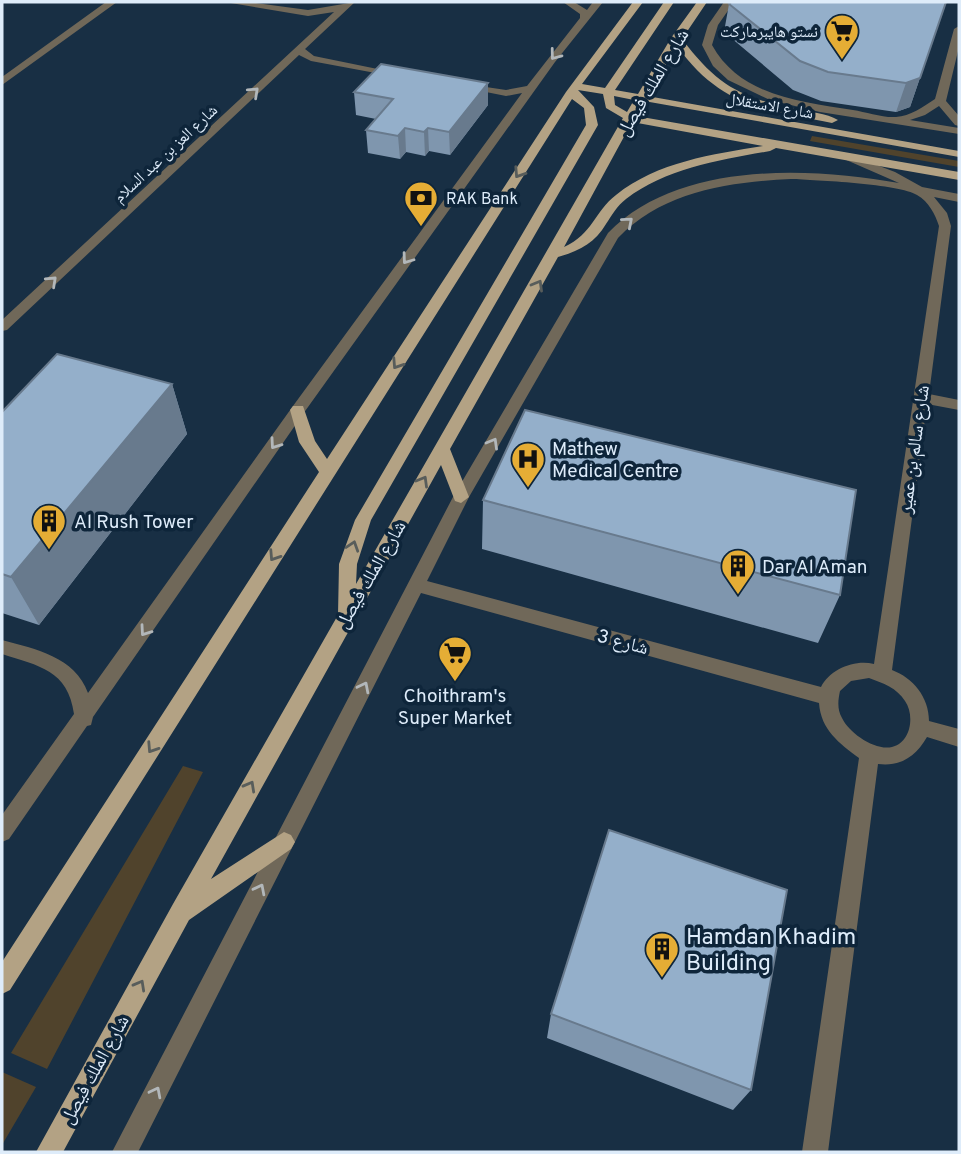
<svg xmlns="http://www.w3.org/2000/svg" width="961" height="1154" font-family="Overpass,'Noto Naskh Arabic',sans-serif">
<style>
.green{fill:#50432c}
.lines{fill:none;stroke-linecap:round;stroke-linejoin:round}
.minor{fill:#706859;fill-rule:evenodd}
.major{fill:#b3a284;fill-rule:evenodd}
.wall{fill:#7f96ae}
.shaded-wall{fill:#687a8d}
.building{fill:#94afca;stroke:#687a8d;stroke-width:2}
.oneway{stroke:#b2b7ba}
.oneway2{stroke:#585d5b}
.labels{text-anchor:middle;stroke-width:7;stroke-linejoin:round;paint-order:stroke}
.far-poi-label{font-size:16px;fill:#deecfa;stroke:#0e253a;text-anchor:end}
.far-street-label{font-size:16px;fill:#deecfa;stroke:#0e253a}
.street-label{font-size:19px;fill:#deecfa;stroke:#0e253a}
.poi-label{font-size:19px;fill:#deecfa;stroke:#0e253a;text-anchor:start}
.near-poi-label{font-size:23px;fill:#deecfa;stroke:#0e253a;text-anchor:start}
</style>
<rect width="100%" height="100%" fill="#182f44"/>
<path class="green" d="M812,136L959,161V167L810,141Z
M183,766L203,772L47,1069L11,1053Z
M2,1072L36,1087L2,1145Z"/>
<g class="lines">
<path class="minor" d="M106,2H117L2,85V77Z
M225,2H248L308,10L355,2L305,49L314,56L402,74L397,77L311,61L299,55L7,330L2,331V320L334,12L308,16Z
M563,2H574L587,10L593,2H603L555,62L303,414L93,717L91,725L87,726L9,839L2,842V815L74,714C68,670 39,666 2,654V640C36,649 75,657 88,693L293,406L522,93L506,96L461,87L466,84L506,90L527,86L580,18V14Z
M724,2H734L718,25L712,45C740,96 801,102 853,110C866,112 883,118 896,117C910,116 923,107 935,99L954,29L959,26V47L946,101L959,116V126L955,125L939,106L925,115L910,120L959,128V134L820,112L770,100L728,80L713,66L702,45L708,25Z
M848,154L895,172L922,187L959,194V202L934,197L947,213L951,226L929,394L959,400V410L927,404L892,670C913,678 929,697 929,721L959,729V747L927,737C916,756 901,767 878,764L828,1152H802L859,758C839,743 821,730 819,703L421,593L138,1152H112L453,497L608,233C678,161 808,167 899,183L844,159L842,157ZM791,179C815,180 900,184 917,195C929,202 935,214 939,226L874,664C855,659 830,669 821,687L427,581L469,497L618,238C663,191 730,182 791,179ZM869,678C883,683 897,688 905,701C915,715 911,743 892,747C875,751 849,733 842,718C837,710 838,700 840,691L851,681Z"/>
<path class="major" d="M633,2H643L582,84L605,88L664,2H674L615,90L638,94L671,38L697,2H707L682,39C717,85 739,97 795,109C808,112 827,113 838,120L832,123C764,110 720,106 677,46L647,96L959,151V157L644,101L636,116L959,172V180L776,148L770,151C720,160 667,168 626,199C617,206 612,215 606,224C595,243 579,251 558,257L450,449L469,497L461,503L455,501L441,465L211,879L284,832L291,835L295,842L291,849L189,920L63,1152H36L173,904L338,615L339,564L355,520L586,125L584,108L572,99L10,990L2,994V962L319,472L299,442L290,410L293,406H303L315,441L327,459L566,92ZM578,90L603,94L606,108L623,118L356,584L357,564L371,520L598,125L594,107ZM614,96L634,100L627,112L615,105ZM632,122L763,146C713,154 657,162 616,195C594,212 593,234 564,247Z"/>
</g>
<path class="wall" d="M946,2L910,107L896,112L821,101L793,90L724,32L729,4Z
M354,92L488,105L450,155L429,151L425,156L406,152L400,159L368,153L366,130L376,119L356,115Z
M172,384L187,434L39,625L2,613V412Z
M483,500L840,595L818,643L482,549Z
M551,1014L751,1090L733,1110L547,1038Z"/>
<path class="shaded-wall" d="M946,2L910,107L896,112L906,83Z
M488,83V105L450,155L449,132Z
M405,128L406,152L400,159L398,136Z
M428,128L429,151L425,156L424,132Z
M172,384L187,434L39,625L11,577Z"/>
<path class="building" d="M731,2H946L920,78L906,83L828,72L800,61L729,4Z
M381,64L488,83L449,132L428,128L424,132L405,128L398,136L366,130L393,99L354,92Z
M57,354L172,384L11,577L2,574V412Z
M525,410L856,490L840,595L483,500Z
M609,830L787,890L751,1090L551,1014Z"/>
<defs><path id="oneway-chevron" d="M-2-3.5L2.5 0L-2 3.5" fill="none" stroke-width="1.6" stroke-linecap="round" stroke-linejoin="round" transform="scale(1.75)"/></defs>
<g class="oneway">
<use href="#oneway-chevron" transform="translate(555 55) rotate(127)"/>
<use href="#oneway-chevron" transform="translate(254 92) rotate(-43)"/>
<use href="#oneway-chevron" transform="translate(628 222) rotate(-41)"/>
<use href="#oneway-chevron" transform="translate(407 259) rotate(126)"/>
<use href="#oneway-chevron" transform="translate(52 281) rotate(-43)"/>
<use href="#oneway-chevron" transform="translate(493 443) rotate(-60)"/>
<use href="#oneway-chevron" transform="translate(275 444) rotate(125)"/>
<use href="#oneway-chevron" transform="translate(145 631) rotate(125)"/>
<use href="#oneway-chevron" transform="translate(364 687) rotate(-63)"/>
<use href="#oneway-chevron" transform="translate(260 889) rotate(-63)"/>
<use href="#oneway-chevron" transform="translate(156 1092) rotate(-63)"/>
</g>
<g class="oneway2">
<use href="#oneway-chevron" transform="translate(519 173) rotate(123)"/>
<use href="#oneway-chevron" transform="translate(538 285) rotate(-60)"/>
<use href="#oneway-chevron" transform="translate(397 364) rotate(123)"/>
<use href="#oneway-chevron" transform="translate(423 481) rotate(-60)"/>
<use href="#oneway-chevron" transform="translate(353 546) rotate(-72)"/>
<use href="#oneway-chevron" transform="translate(274 556) rotate(123)"/>
<use href="#oneway-chevron" transform="translate(152 748) rotate(123)"/>
<use href="#oneway-chevron" transform="translate(250 786) rotate(-61)"/>
<use href="#oneway-chevron" transform="translate(140 985) rotate(-61)"/>
</g>
<defs>
<g id="supermarket-pin" transform="scale(1.75)"><path d="M0 17L-7.5 6A9.5 9.5 0 1 1 7.5 6Z" fill="#e5ad35" stroke="#0e253a"/><path d="M-6-5.5h2.5l.6 2H6L4.5 2H-2.5L-4.4-4H-6ZM-1.5 3.2a1.3 1.3 0 1 0 .1 0ZM3 3.2a1.3 1.3 0 1 0 .1 0Z" fill="#111"/></g>
<g id="bank-pin" transform="scale(1.75)"><path d="M0 17L-7.5 6A9.5 9.5 0 1 1 7.5 6Z" fill="#e5ad35" stroke="#0e253a"/><path d="M-6-4H6V4H-6ZM0-2.3a2.3 2.3 0 1 0 0 4.6a2.3 2.3 0 1 0 0-4.6Z" fill="#111"/></g>
<g id="hospital-pin" transform="scale(1.75)"><path d="M0 17L-7.5 6A9.5 9.5 0 1 1 7.5 6Z" fill="#e5ad35" stroke="#0e253a"/><path d="M-5-5h3v3.5h4V-5h3V5h-3V1.5h-4V5h-3Z" fill="#111"/></g>
<g id="building-pin" transform="scale(1.75)"><path d="M0 17L-7.5 6A9.5 9.5 0 1 1 7.5 6Z" fill="#e5ad35" stroke="#0e253a"/><path d="M-4-6H4V6H1V3H-1V6H-4ZM-2.5-4.3h1.7v1.8h-1.7ZM.8-4.3h1.7v1.8H.8ZM-2.5-1h1.7V.8h-1.7ZM.8-1h1.7V.8H.8Z" fill="#111"/></g>
</defs>
<g fill-rule="evenodd">
<use href="#supermarket-pin" x="842" y="31"/>
<use href="#bank-pin" x="421" y="198"/>
<use href="#hospital-pin" x="528" y="459"/>
<use href="#building-pin" x="49" y="521"/>
<use href="#building-pin" x="738" y="566"/>
<use href="#supermarket-pin" x="455" y="653"/>
<use href="#building-pin" x="662" y="949"/>
</g>
<g class="labels">
<g class="far-poi-label">
<text x="818" y="37">نستو هايبرماركت</text>
<text x="446" y="204" text-anchor="start">RAK Bank</text>
</g>
<g class="far-street-label">
<text transform="translate(770 105) rotate(10)" y="6">شارع الاستقلال</text>
<text transform="translate(165 153) rotate(-43)" y="6">شارع العز بن عبد السلام</text>
</g>
<g class="street-label">
<text transform="translate(652 82) rotate(-59)" y="7">شارع الملك فيصل</text>
<text transform="translate(913 449) rotate(-82)" y="7">شارع سالم بن عمير</text>
<text transform="translate(370 574) rotate(-60)" y="7">شارع الملك فيصل</text>
<text transform="translate(623 641) rotate(15)" y="7">شارع 3</text>
<text transform="translate(94 1069) rotate(-61)" y="7">شارع الملك فيصل</text>
</g>
<g class="poi-label">
<text x="552" y="455">Mathew<tspan x="552" dy="22">Medical Centre</tspan></text>
<text x="74" y="528">Al Rush Tower</text>
<text x="762" y="573">Dar Al Aman</text>
<text x="455" y="702" text-anchor="middle">Choithram's<tspan x="455" dy="22">Super Market</tspan></text>
</g>
<g class="near-poi-label">
<text x="686" y="944">Hamdan Khadim<tspan x="686" dy="26">Building</tspan></text>
</g>
</g>
<rect width="961" height="1154" fill="none" stroke="#deecfa" stroke-width="7"/>
</svg>
